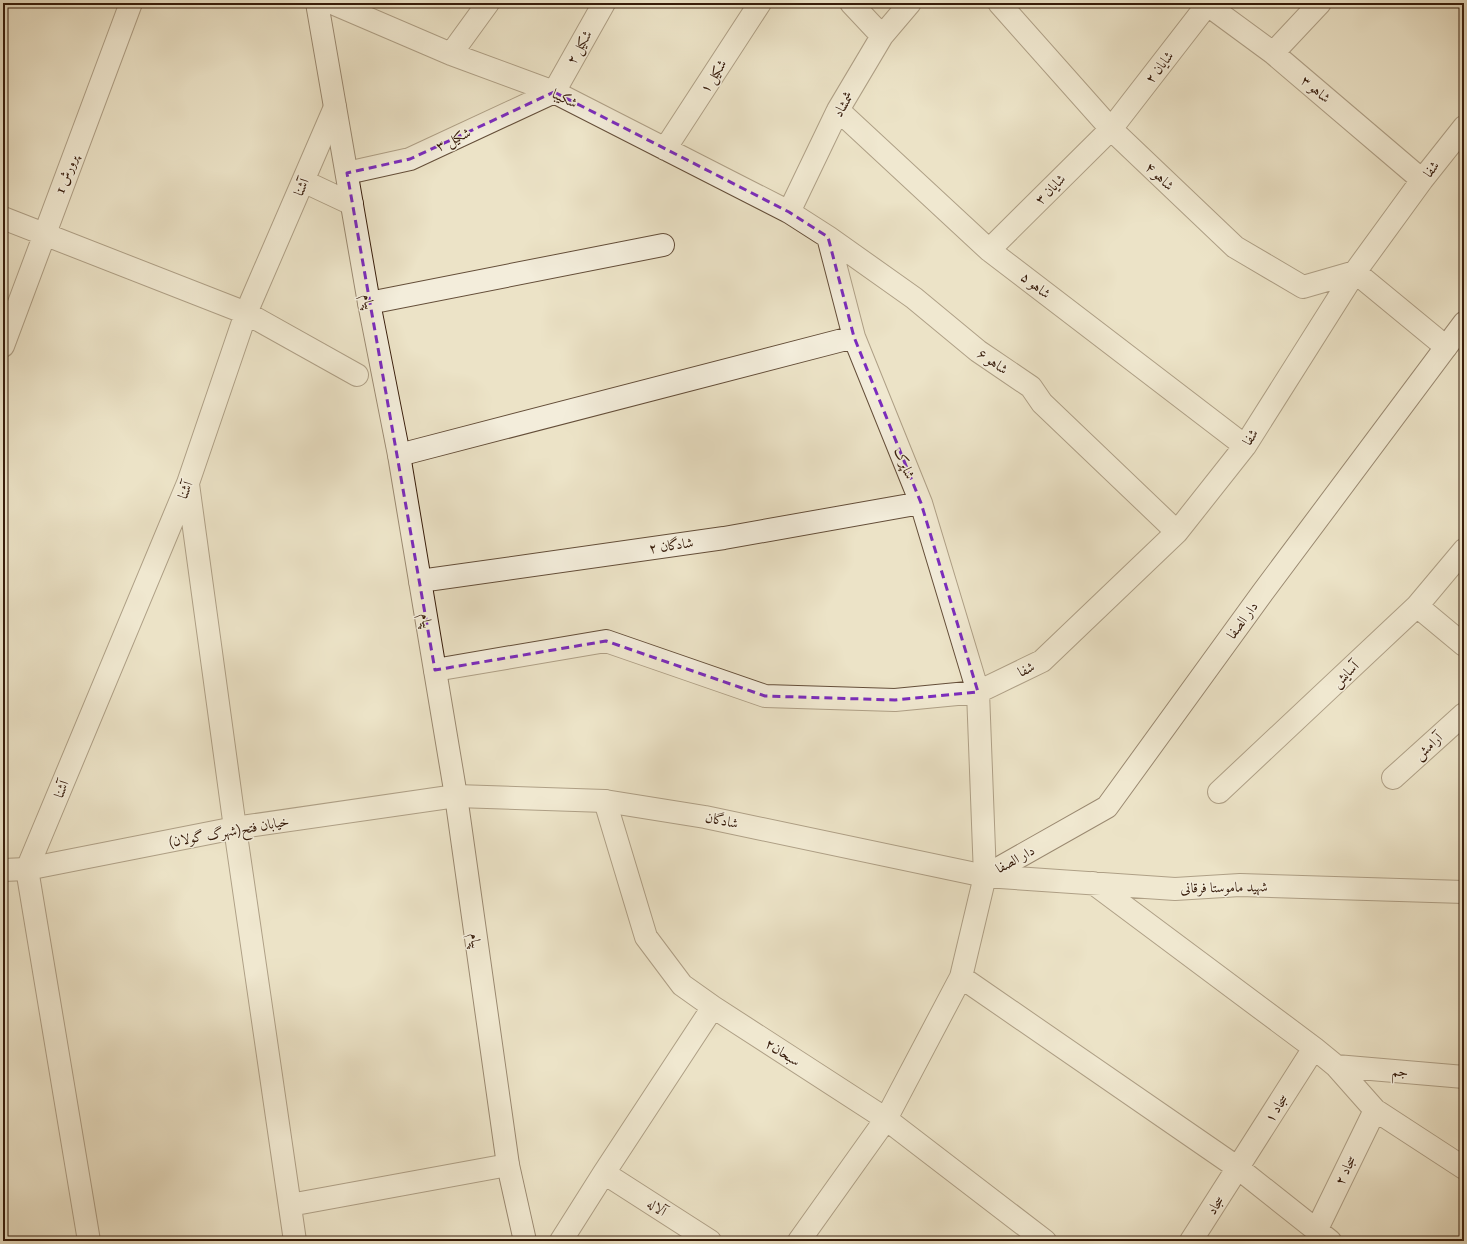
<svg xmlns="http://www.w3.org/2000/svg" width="1467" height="1244" font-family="'IM FELL Great Primer',Amiri,serif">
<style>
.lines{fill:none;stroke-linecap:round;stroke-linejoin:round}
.minor-casing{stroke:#644e39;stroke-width:24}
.tertiary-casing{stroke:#644e39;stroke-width:24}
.secondary-casing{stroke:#371c0a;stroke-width:24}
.minor{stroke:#f3eddb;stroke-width:22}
.tertiary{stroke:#f3eddb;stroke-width:22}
.secondary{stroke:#f3eddb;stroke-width:22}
.marked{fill:none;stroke:#7b2cbf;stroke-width:3;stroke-dasharray:8 5;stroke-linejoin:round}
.labels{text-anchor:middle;stroke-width:3;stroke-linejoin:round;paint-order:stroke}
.street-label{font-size:14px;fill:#371c0a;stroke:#f3eddb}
</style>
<rect width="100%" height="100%" fill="#ece3c7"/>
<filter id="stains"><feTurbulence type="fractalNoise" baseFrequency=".005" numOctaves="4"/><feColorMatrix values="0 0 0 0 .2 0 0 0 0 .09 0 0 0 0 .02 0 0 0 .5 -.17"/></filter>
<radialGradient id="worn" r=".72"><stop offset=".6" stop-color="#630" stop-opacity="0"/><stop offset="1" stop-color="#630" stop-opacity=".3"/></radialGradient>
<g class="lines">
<g class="minor-casing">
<path id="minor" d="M332,3L451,54L554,92L789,212L828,237L914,298L978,351L1031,387L1042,403L1177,532
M851,3L882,36
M999,3L1111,129L1235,247L1303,287L1355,272L1446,347
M1205,3L1273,53L1422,180
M1273,53L1320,3
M451,54L488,3
M554,92L604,3
M838,110L989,250L1245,446
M665,149L760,3
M347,173L410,159L554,92
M303,181L352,204
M789,212L838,110L882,36L910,3
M3,218L246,313L357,375
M989,250L1111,129L1207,5
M369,303L663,245
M3,346L131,3
M399,455L854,337
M188,484L235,828L295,1241
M420,581L724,538L921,503
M1417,606L1464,645
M435,670L606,641L765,696L895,700L978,692L1042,661L1177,532L1245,446L1355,272L1422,180L1464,127
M1393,778L1464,714
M1219,792L1417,606L1464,550
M605,801L646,937L682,985L713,1007L886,1119L1045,1241
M985,876L1175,889L1240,885L1464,892
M1093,883L1314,1048L1336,1066L1375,1110L1464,1168
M961,977L1238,1168L1330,1241
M1336,1066L1464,1077
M604,1173L710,1241
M290,1205L508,1165
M1316,1231L1375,1110
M89,1241L27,869L188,483L246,313L335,107
M561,1241L604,1173L713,1007
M799,1241L886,1119L961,977L985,876L978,692L921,503L854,337L828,237
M1191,1241L1314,1048"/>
</g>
<g class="tertiary-casing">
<path id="tertiary" d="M3,870L27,869L235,828L456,796L605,801L705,817L985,876"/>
</g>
<g class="secondary-casing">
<path id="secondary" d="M317,3L369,303L399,455L456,796L508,1165L525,1241
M985,876L1107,807L1263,592L1464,323"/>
</g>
<use href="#minor" class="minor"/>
<use href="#tertiary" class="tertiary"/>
<use href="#secondary" class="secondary"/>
</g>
<path d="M0 0H1467V1244H0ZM554,92L789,212L828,237L854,337L921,503L978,692L895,700L765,696L606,641L435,670L347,173L410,159Z" fill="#ece3c7" fill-opacity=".55" fill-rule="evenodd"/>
<path class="marked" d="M554,92L789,212L828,237L854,337L921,503L978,692L895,700L765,696L606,641L435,670L347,173L410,159Z"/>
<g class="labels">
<g class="street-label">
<text transform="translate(579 47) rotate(-60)" y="5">شکیل ۲</text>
<text transform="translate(1159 67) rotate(-52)" y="5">شایان ۲</text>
<text transform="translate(713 76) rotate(-57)" y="5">شکیل ۱</text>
<text transform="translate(1316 89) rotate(40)" y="5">شاهو ۳</text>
<text transform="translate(565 98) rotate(26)" y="5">شکیبا</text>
<text transform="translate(843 104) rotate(-61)" y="5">شمشاد</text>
<text transform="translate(453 139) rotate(-25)" y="5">شکیل ۳</text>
<text transform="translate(1431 169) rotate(-52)" y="5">شفا</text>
<text transform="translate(66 174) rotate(-69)" y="5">پرورش 1</text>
<text transform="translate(1160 176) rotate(44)" y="5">شاهو ۴</text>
<text transform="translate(301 187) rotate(-66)" y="5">آشنا</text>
<text transform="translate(1050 189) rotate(-45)" y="5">شایان ۳</text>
<text transform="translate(1036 285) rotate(38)" y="5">شاهو ۵</text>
<text transform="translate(369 302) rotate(79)" y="5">پیام</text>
<text transform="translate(993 361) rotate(35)" y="5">شاهو ۶</text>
<text transform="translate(1250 437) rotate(-57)" y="5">شفا</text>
<text transform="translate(905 463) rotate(68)" y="5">شاپرک</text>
<text transform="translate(185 490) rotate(-68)" y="5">آشنا</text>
<text transform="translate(671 545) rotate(-8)" y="5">شادگان ۲</text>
<text transform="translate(1242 620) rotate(-54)" y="5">دار الصفا</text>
<text transform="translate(427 621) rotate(81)" y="5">پیام</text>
<text transform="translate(1026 669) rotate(-26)" y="5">شفا</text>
<text transform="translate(1345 674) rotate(-43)" y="5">آسایش</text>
<text transform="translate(1428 746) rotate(-42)" y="5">آرامش</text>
<text transform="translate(61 789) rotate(-67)" y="5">آشنا</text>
<text transform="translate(722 820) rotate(12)" y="5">شادگان</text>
<text transform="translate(229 831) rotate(-10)" y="5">خیابان فتح(شهرگ گولان)</text>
<text transform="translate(1015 859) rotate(-29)" y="5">دار الصفا</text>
<text transform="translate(1224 887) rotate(-1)" y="5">شهید ماموستا فرقانی</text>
<text transform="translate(476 941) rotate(82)" y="5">پیام</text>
<text transform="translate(783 1052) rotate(33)" y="5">سبحان۲</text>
<text transform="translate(1400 1071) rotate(5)" y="5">جم</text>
<text transform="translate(1276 1108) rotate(-57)" y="5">سجاد ۱</text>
<text transform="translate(1345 1170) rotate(-64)" y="5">سجاد ۲</text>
<text transform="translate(1215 1205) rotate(-58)" y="5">سجاد</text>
<text transform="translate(657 1207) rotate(33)" y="5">آلاله</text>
</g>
</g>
<rect width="1467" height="1244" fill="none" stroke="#ece3c7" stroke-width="16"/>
<rect x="4" y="4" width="1459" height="1236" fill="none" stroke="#371c0a" stroke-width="2"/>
<rect x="8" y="8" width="1451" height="1228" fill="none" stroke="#371c0a"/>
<rect width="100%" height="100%" filter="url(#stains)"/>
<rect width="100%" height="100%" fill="url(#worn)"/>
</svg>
